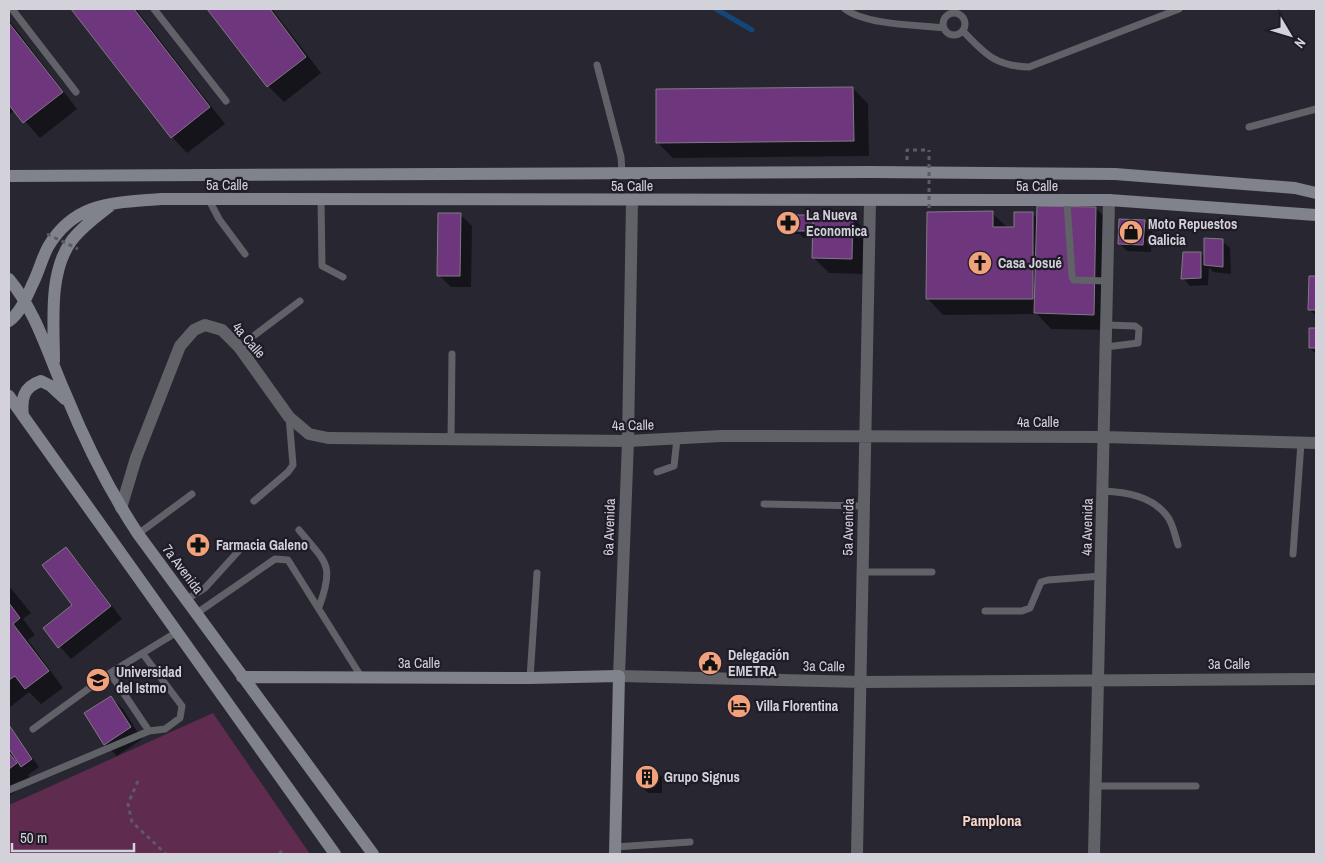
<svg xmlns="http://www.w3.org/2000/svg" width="1325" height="863" font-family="'Archivo Narrow',sans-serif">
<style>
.green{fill:#5f2b4f}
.shadow{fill:#0007}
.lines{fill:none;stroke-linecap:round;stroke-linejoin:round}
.stream{stroke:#154679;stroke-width:5}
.building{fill:#6e367d;stroke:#827985}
.path{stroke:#5c5a64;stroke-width:3;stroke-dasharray:4 4;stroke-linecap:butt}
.lane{stroke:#606267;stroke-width:7}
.street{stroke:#606267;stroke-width:12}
.secondary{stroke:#80828c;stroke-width:12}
.path-bridge{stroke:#5c5a64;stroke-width:3;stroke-dasharray:4 4;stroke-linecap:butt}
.labels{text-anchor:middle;stroke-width:4.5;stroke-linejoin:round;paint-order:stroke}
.street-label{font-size:14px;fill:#d3d1d9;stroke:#1f1c27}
.poi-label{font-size:14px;font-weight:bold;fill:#d3d1d9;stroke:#1f1c27;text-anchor:start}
.neighbourhood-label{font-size:15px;font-weight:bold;fill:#f6d7c9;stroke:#1f1c27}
</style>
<rect width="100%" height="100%" fill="#282631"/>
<path class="green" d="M213,713L310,854H9V805Z"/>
<path class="shadow" d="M73,9H136L225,124L187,153L172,137Z
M209,9H272L321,73L284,102L268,86Z
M9,20L77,109L40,138L15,110L9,115Z
M853,88L868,104L869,156L673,158L657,142Z
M1096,208L1111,224L1109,330L1051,329L1037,314L943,315L928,299L992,213L1008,228H1015L1032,213L1038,219Z
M460,214L472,226L471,287H451L439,275Z
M853,218L868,233L867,274L829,273L813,257L814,238H804L800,234H786L782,230Z
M1144,221L1152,229L1151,252L1127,251L1119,243Z
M1222,241L1230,248L1231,274L1213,272L1209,267L1208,285L1190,286L1183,278L1201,253L1205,258Z
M1310,277L1316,278V316L1309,309Z
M1310,329H1316V354L1310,348Z
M65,548L77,560L122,619L71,659L44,628L74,605Z
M9,586L31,613L23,619L35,635L28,640L63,688L41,704L29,692L9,708Z
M111,697L123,709L142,739L117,756L105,744Z
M9,725L39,767L28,775L31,780L9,796Z
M654,770L662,777V793H648L641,785Z"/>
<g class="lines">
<path class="stream" d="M716,9L752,30"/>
</g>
<path class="building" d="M71,9H134L210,107L171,138Z
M207,9H270L306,57L267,87Z
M9,23L63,92L23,123L9,105Z
M853,87L854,141L656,143V89Z
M1037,206L1096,207L1094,315L1034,313Z
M993,211V227H1014V212H1033V299H926L927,212Z
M438,213H461L460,276H437Z
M781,215H796L795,231H781Z
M796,215H813V231H795Z
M813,215L853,216L852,259L812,258Z
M1119,219L1145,220L1143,245L1118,244Z
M1204,238L1223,239V267L1204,265Z
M1183,252H1201V278L1181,279Z
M1309,276H1316V310H1308Z
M1309,328H1316V348H1309Z
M66,547L111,606L58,648L43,628L72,605L42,565Z
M9,603L20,618L13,624L49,671L25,689L15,676L9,680Z
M111,696L131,727L104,745L84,713Z
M9,725L32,759L21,767L9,749Z
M9,753L17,763L9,769Z
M639,768H655V786H639Z"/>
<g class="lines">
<path class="path" d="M907,160V150H929
M138,781L128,804L132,822L166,854
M279,854L283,850"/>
<path class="lane" d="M12,9L76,92
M154,9L226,101
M845,9C866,25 917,25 944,28
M943 24a11 11 0 1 1 22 0a11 11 0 1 1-22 0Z
M963,31C985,54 995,66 1029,67L1179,9
M597,65L621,157L622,172
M1249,127L1316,109
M209,200L219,219L245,254
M321,200L322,266L343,277
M1067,201L1072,277L1074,280L1108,281
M239,347L300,301
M1106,347L1138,343L1139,329L1135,326L1107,325
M451,439L452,354
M657,472L674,466L677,439
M1103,491C1126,492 1152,496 1167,516C1173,523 1175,536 1178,545
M254,501L288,472L293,465L289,417
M764,504L864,506
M299,530C326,563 335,564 319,607
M138,534L192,494
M1293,554L1301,443
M863,572H932
M187,599L205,588L244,545
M985,611H1022L1030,608L1041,582L1048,580L1101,576
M197,613L275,559L288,560L362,678
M110,673L149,731L165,729L180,718L182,706L143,654
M530,678L537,573
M33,729L110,673L177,632
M1096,786H1196
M9,790L149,731
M615,847L690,842"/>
<path class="street" d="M632,201L628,441L619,676L861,682L1316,679
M121,508L136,458L180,346L194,330L205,325L222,330L239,347L289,417L309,434L328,438L628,441L721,436L1104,437L1316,443
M857,854L870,201
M1094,854L1109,200"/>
<path class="secondary" d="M9,176L870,172L1115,174L1295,188L1316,193
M9,279C37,313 48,355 66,395C86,444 109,490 138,534L373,854
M9,321C21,312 27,296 33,283C39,271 42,258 48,247C75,201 114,203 161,199L1109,200L1316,215
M54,361C54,323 48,272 72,240C83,226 97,216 110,206
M9,396L335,854
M23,416C21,399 23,387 41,381L51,386L65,399
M242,677L530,678L619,676L615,854"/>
<path class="path-bridge" d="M929,208V150
M47,234L78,249"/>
</g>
<defs>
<g id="pharmacy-disc" transform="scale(1.25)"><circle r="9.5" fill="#f1a17c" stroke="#1f1c27"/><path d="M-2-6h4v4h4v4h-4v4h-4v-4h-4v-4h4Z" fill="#111"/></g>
<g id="shop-disc" transform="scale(1.25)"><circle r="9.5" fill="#f1a17c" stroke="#1f1c27"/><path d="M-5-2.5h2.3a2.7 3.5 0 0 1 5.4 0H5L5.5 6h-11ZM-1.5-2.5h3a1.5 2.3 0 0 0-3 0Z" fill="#111"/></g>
<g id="church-disc" transform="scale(1.25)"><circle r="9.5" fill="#f1a17c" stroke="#1f1c27"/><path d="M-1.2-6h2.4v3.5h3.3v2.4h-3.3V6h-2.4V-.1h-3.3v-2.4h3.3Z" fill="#111"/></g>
<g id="civic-disc" transform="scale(1.25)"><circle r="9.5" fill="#f1a17c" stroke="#1f1c27"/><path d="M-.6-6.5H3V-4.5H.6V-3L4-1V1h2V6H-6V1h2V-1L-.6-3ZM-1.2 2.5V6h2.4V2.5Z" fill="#111"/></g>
<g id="university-disc" transform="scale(1.25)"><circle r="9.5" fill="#f1a17c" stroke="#1f1c27"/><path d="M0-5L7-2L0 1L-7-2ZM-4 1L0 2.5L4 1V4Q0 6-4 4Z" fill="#111"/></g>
<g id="hotel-disc" transform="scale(1.25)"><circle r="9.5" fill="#f1a17c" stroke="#1f1c27"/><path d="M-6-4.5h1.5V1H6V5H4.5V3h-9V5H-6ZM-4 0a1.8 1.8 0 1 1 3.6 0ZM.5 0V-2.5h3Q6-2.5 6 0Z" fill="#111"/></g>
<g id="building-disc" transform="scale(1.25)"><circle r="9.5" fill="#f1a17c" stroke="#1f1c27"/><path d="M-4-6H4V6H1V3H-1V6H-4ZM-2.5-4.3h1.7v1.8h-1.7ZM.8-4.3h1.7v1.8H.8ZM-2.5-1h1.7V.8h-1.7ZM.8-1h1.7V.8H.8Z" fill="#111"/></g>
</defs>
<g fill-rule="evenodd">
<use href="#pharmacy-disc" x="788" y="223"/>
<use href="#shop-disc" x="1131" y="232"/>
<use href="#church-disc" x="980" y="263"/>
<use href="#pharmacy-disc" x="198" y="545"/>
<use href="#civic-disc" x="710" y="663"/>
<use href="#university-disc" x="98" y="680"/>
<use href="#hotel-disc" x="739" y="706"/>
<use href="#building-disc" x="647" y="777"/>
</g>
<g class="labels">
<g class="street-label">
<text x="227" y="190">5a Calle</text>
<text x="632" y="191">5a Calle</text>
<text x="1037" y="191">5a Calle</text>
<text transform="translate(249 340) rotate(49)" y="5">4a Calle</text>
<text x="1038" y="427">4a Calle</text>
<text transform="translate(633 425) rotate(-1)" y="5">4a Calle</text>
<text transform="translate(609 527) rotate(-88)" y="5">6a Avenida</text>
<text transform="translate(848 527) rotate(-89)" y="5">5a Avenida</text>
<text transform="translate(1087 527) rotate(-89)" y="5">4a Avenida</text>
<text transform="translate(183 569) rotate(53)" y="5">7a Avenida</text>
<text x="419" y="668">3a Calle</text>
<text x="1229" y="669">3a Calle</text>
<text transform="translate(824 666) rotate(1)" y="5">3a Calle</text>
</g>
<g class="poi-label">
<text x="806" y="220">La Nueva<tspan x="806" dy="16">Economica</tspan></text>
<text x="1148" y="229">Moto Repuestos<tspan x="1148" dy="16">Galicia</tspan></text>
<text x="998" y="268">Casa Josué</text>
<text x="216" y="550">Farmacia Galeno</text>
<text x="728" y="660">Delegación<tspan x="728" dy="16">EMETRA</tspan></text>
<text x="116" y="677">Universidad<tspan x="116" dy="16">del Istmo</tspan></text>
<text x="756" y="711">Villa Florentina</text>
<text x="664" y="782">Grupo Signus</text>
</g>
<g class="neighbourhood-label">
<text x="992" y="826">Pamplona</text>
</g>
</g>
<rect width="1325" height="863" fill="none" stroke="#d3d1d9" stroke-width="20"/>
<g transform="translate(1290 35) rotate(128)" stroke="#1f1c27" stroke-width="4" paint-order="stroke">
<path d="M0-4L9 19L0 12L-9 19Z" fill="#d3d1d9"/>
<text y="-8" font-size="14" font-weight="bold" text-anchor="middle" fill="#d3d1d9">N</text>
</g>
<path d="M12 843v8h122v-8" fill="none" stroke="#d3d1d9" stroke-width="2.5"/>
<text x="20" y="843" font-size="15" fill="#d3d1d9" stroke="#1f1c27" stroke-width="4" paint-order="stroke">50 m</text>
</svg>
